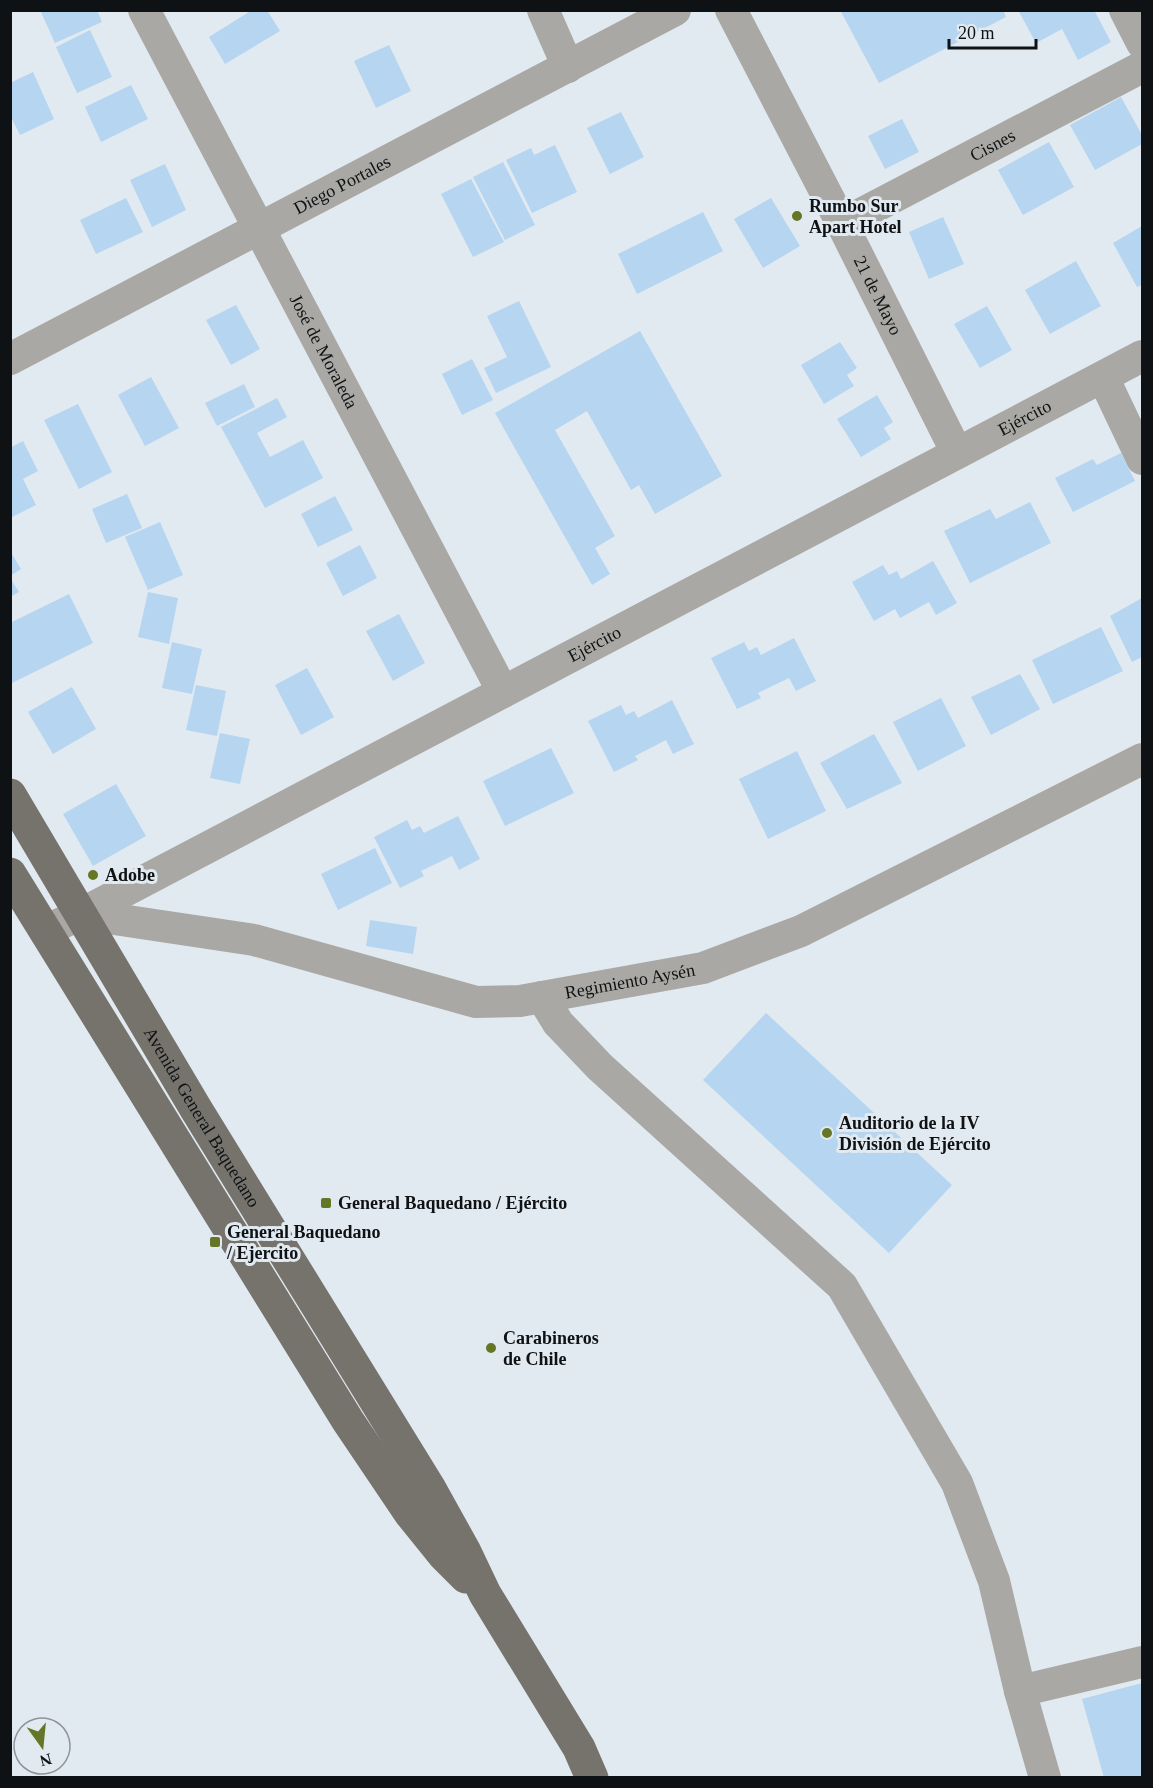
<svg xmlns="http://www.w3.org/2000/svg" width="1153" height="1788" font-family="Georgia,serif">
<style>
.building{fill:#b5d5f0}
.lines{fill:none;stroke-linecap:round;stroke-linejoin:round}
.minor{stroke:#a9a8a4;stroke-width:32}
.major{stroke:#75736c;stroke-width:33}
.poi-dot{fill:#657726;stroke:#e2eaf1;stroke-width:2}
.labels{text-anchor:middle;stroke-width:6;stroke-linejoin:round;paint-order:stroke}
.street-label{font-size:18px;fill:#0f1214;stroke:#e2eaf1}
.poi-label{font-size:18px;font-weight:bold;fill:#0f1214;stroke:#e2eaf1;text-anchor:start}
</style>
<rect width="100%" height="100%" fill="#e2eaf1"/>
<path class="building" d="M40,10H97L102,22L55,43Z
M252,10H267L280,31L225,64L209,37Z
M840,10H1003L1006,17L879,83Z
M1018,10H1094L1111,42L1078,60L1062,29L1036,43Z
M90,30L112,77L77,93L56,47Z
M389,45L411,91L376,108L354,61Z
M33,72L54,119L20,135L10,115V83Z
M131,85L148,119L101,142L85,107Z
M1121,97L1142,135V144L1095,170L1070,125Z
M621,112L644,157L610,174L587,128Z
M902,119L919,152L885,169L868,136Z
M1049,142L1074,187L1023,215L998,170Z
M555,145L577,192L532,213L506,160L531,148L534,155Z
M503,162L535,225L505,240L473,177Z
M165,164L186,210L152,227L130,180Z
M471,179L504,242L473,257L441,194Z
M126,198L143,232L96,254L80,220Z
M771,198L800,246L763,268L734,219Z
M703,212L723,251L637,294L618,254Z
M943,217L964,264L929,279L909,232Z
M1142,226V285L1137,287L1113,243Z
M1076,261L1101,306L1050,334L1025,290Z
M519,301L551,367L496,393L484,368L507,357L487,316Z
M236,305L260,349L231,365L206,320Z
M987,306L1012,350L980,368L954,324Z
M640,331L722,476L655,514L639,485L631,490L587,411L555,430L615,536L595,548L610,574L592,585L495,413Z
M840,342L857,368L847,375L854,386L824,404L801,365Z
M472,359L493,400L462,415L442,374Z
M151,377L179,428L145,446L118,395Z
M244,384L255,407L217,426L205,403Z
M877,395L893,422L884,428L891,439L861,457L837,419Z
M277,398L287,417L257,433L270,457L303,440L323,478L265,508L221,427Z
M78,404L112,472L79,489L44,420Z
M23,441L38,471L23,479L36,505L10,518V448Z
M1121,453L1135,481L1073,512L1055,478L1093,459L1097,465Z
M127,494L142,528L106,543L92,509Z
M335,496L353,530L318,547L301,514Z
M1030,502L1051,543L970,583L944,531L990,509L996,519Z
M160,522L183,575L148,590L125,537Z
M360,545L377,578L343,596L326,563Z
M10,551L21,569L10,576Z
M933,561L957,603L936,615L929,602L900,618L895,609L874,621L852,582L883,565L889,575L897,571L901,579Z
M10,578L19,592L10,597Z
M148,592L178,598L169,644L138,637Z
M69,594L93,643L10,684V623Z
M1142,598V657L1132,662L1110,616Z
M399,614L425,663L393,681L366,631Z
M1101,627L1123,671L1053,704L1032,660Z
M794,638L816,681L796,691L789,678L758,693L761,698L737,709L711,658L744,642L749,651L757,647L761,655Z
M172,642L202,649L192,694L162,688Z
M307,668L334,717L301,735L275,685Z
M1020,674L1040,709L991,735L971,697Z
M196,685L226,691L217,736L186,730Z
M72,687L96,729L53,754L28,712Z
M941,698L966,746L918,771L893,722Z
M672,700L694,744L673,754L666,740L635,756L638,760L614,772L588,721L621,705L626,715L634,711L638,718Z
M220,733L250,739L240,784L210,778Z
M874,734L902,783L847,809L820,763Z
M551,748L574,793L505,826L483,781Z
M797,751L826,811L768,839L739,779Z
M116,784L146,836L93,866L63,814Z
M458,816L480,859L459,870L452,856L421,871L424,876L400,888L374,837L407,820L412,830L420,826L424,833Z
M375,848L392,883L338,910L321,874Z
M370,920L417,927L413,954L366,946Z
M766,1013L952,1185L889,1253L703,1080Z
M1142,1683V1778H1104L1082,1699Z"/>
<g class="lines">
<g class="minor">
<path id="s1" d="M144,10L503,692"/>
<path d="M543,10L568,67"/>
<path id="s2" d="M731,10L842,224L957,453"/>
<path d="M1125,10L1142,43"/>
<path id="s3" d="M842,224L1142,67"/>
<path id="s4" d="M10,359L675,10"/>
<path d="M1103,377L1142,459"/>
<path id="s5" d="M81,914L254,940L476,1002L520,1001L703,968L801,931L1142,759"/>
<path id="s6" d="M45,931L81,914L1142,356"/>
<path d="M542,997L558,1023L600,1067L842,1286L957,1483L994,1581L1020,1691L1045,1778"/>
<path d="M1020,1691L1142,1662"/>
</g>
<g class="major">
<path id="s7" d="M10,795L196,1109L430,1489L465,1552L485,1594L579,1748L592,1778"/>
<path d="M10,874L348,1421L410,1513L444,1555L466,1577"/>
</g>
</g>
<g class="poi-dot">
<circle cx="797" cy="216" r="6"/>
<circle cx="93" cy="875" r="6"/>
<circle cx="827" cy="1133" r="6"/>
<rect x="320" y="1197" width="12" height="12" rx="3"/>
<rect x="209" y="1236" width="12" height="12" rx="3"/>
<circle cx="491" cy="1348" r="6"/>
</g>
<g class="labels">
<g class="street-label">
<text dy="6" stroke="none"><textPath href="#s3" startOffset="170">Cisnes</textPath></text>
<text dy="6" stroke="none"><textPath href="#s4" startOffset="375">Diego Portales</textPath></text>
<text dy="6" stroke="none"><textPath href="#s2" startOffset="321">21 de Mayo</textPath></text>
<text dy="6" stroke="none"><textPath href="#s1" startOffset="386">José de Moraleda</textPath></text>
<text dy="6" stroke="none"><textPath href="#s6" startOffset="1106">Ejército</textPath></text>
<text dy="6" stroke="none"><textPath href="#s6" startOffset="620">Ejército</textPath></text>
<text dy="6" stroke="none"><textPath href="#s5" startOffset="561">Regimiento Aysén</textPath></text>
<text dy="6" stroke="none"><textPath href="#s7" startOffset="375">Avenida General Baquedano</textPath></text>
</g>
<g class="poi-label">
<text x="809" y="212">Rumbo Sur<tspan x="809" dy="21">Apart Hotel</tspan></text>
<text x="105" y="881">Adobe</text>
<text x="839" y="1129">Auditorio de la IV<tspan x="839" dy="21">División de Ejército</tspan></text>
<text x="338" y="1209">General Baquedano / Ejército</text>
<text x="227" y="1238">General Baquedano<tspan x="227" dy="21">/ Ejercito</tspan></text>
<text x="503" y="1344">Carabineros<tspan x="503" dy="21">de Chile</tspan></text>
</g>
</g>
<rect width="1153" height="1788" fill="none" stroke="#0f1214" stroke-width="24"/>
<g transform="translate(42 1746) rotate(165)"><circle r="28" fill="#e2eaf1" stroke="#8e9499" stroke-width="1.5"/>
<path d="M0-4.5L10 22L0 15L-10 22Z" fill="#657726"/>
<text y="-9" font-size="16" font-weight="bold" text-anchor="middle" fill="#0f1214">N</text>
</g>
<path d="M949 39v9h87v-9" fill="none" stroke="#0f1214" stroke-width="3"/>
<text x="958" y="39" font-size="18" fill="#0f1214" stroke="#e2eaf1" stroke-width="4.5" paint-order="stroke">20 m</text>
</svg>
